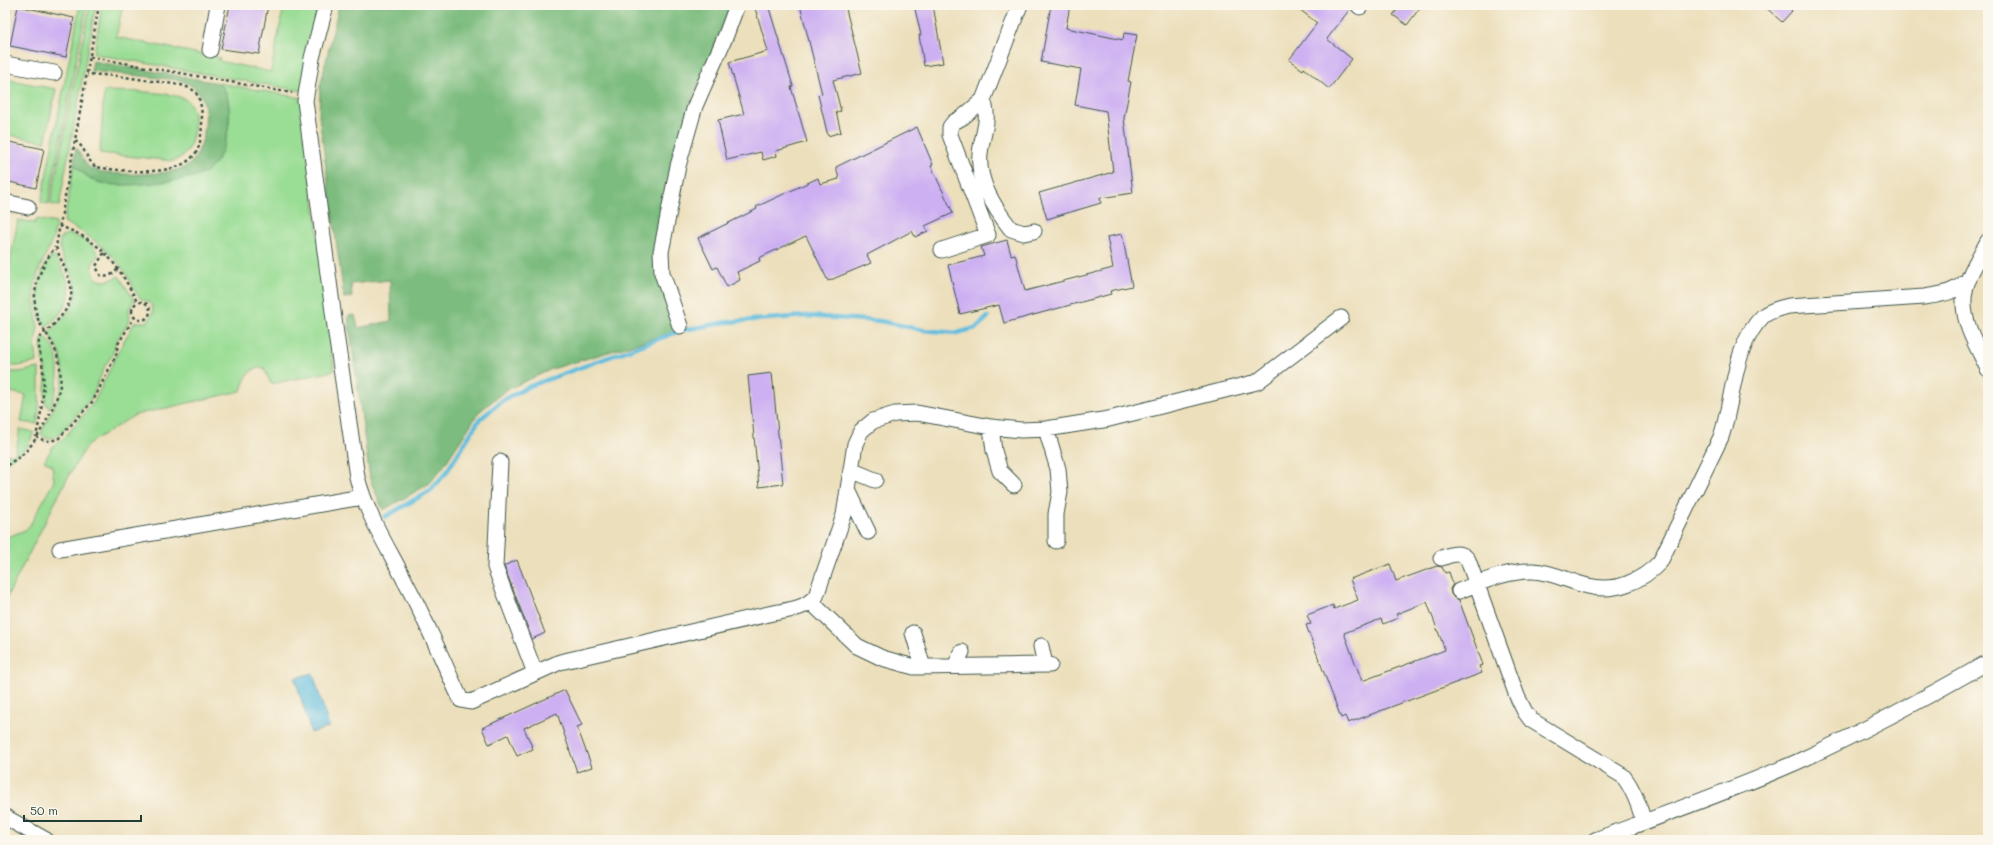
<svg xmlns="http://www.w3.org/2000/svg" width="1993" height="845" font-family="Mali,sans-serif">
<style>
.green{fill:#9add94;stroke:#5c8d64}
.forest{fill:#7bbc7e;stroke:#4d7c59}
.water{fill:#60bdde;stroke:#407d89}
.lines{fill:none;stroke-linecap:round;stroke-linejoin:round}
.stream{stroke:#60bdde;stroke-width:4.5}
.building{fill:#cdb0f2;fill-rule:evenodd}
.minor-casing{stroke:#3e5548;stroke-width:17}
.path{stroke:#3e5548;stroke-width:2.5;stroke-dasharray:3 3;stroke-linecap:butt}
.minor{stroke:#fff;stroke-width:15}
</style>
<rect width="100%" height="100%" fill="#fbf7ec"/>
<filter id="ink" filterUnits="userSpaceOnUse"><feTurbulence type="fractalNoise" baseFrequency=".025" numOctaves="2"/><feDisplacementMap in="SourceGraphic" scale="8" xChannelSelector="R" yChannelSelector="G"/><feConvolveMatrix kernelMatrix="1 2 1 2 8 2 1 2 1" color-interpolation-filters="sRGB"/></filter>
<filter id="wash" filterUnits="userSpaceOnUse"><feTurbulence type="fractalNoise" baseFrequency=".012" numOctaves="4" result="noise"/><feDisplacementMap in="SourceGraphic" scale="16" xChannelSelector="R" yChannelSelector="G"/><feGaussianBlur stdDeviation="0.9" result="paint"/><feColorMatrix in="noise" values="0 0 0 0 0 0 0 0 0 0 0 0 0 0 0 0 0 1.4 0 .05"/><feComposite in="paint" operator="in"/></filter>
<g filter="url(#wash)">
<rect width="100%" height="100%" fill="#ecdfbc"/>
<path class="green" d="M7,5H12L5,42V16Z
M80,5H87L48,204L41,202Z
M90,5H96L59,206L50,204Z
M102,5H123L116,37L220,58L219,61L271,72L284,5H322L302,91L94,54Z
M5,79L56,89L45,142L5,134Z
M219,83L302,98L334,371L271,384L264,368C250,365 244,380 241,391L135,415L88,444L69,475L5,601V538L25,530L30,525L54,481L52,465L44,461L54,445L65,437L94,402L122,344L135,322H148L153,312C152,298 143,303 138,296C132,286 128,275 121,266C105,247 86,233 64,222L74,164C82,173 89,179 101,183C114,187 194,179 206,171C227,158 234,116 226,93C225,90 221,86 219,83Z
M104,91C123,92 171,90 186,100C195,105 196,125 193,134C190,148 187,156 173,161L100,153Z
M37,219L56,223L53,239L38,272L34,289V304L38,327L35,343L37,362L18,366H5V287L18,220L35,223Z
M68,234C78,236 97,244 98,256L92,264C93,285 105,283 119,276L134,300L129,309L130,320L116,342L113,354L105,366L91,399L60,434L53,438H45L41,434C53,403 69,393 60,355C58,347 52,341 49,333C58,321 70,313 75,298C82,277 53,259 61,237Z
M53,256C62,264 71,285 69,296C67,306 55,321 47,326C30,319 38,263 53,256Z
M45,337C64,351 59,387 51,406L49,408C42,403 46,385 46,377C46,365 39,352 42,339Z
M39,368V408L37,424L21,422L26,395L5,391V372H19Z
M20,429L34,432L28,446L5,464V454L15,455Z"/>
<path class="forest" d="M339,5H731L689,107L658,276L675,332L552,369L506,390L479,412L443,467L429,484L383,510L370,479L348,316L355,315L358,328L391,321L390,280L351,284L352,297L344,298L319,116L320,87Z
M93,61L219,83C222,86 225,90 226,93C234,115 227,158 206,172C191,181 118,189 101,183C89,179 82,173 74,164L76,148C81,154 84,163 90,168C105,177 179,177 191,163C204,150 211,110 200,94C195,87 188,83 180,80L91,71Z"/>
<path class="water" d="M313,673L329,727L311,733L295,678Z"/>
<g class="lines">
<path class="stream" d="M385,517L431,490L446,473L479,420L503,400L530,386L683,330L727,322L806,316L880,321L923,330L957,333L976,328L988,317"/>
</g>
<g id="blocks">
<path class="building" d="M230,5H268L259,54L221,49Z
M754,5H768L793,86L791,87L807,142L776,151L777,156L763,160L761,152L727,160L718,120L744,114L729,62L768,51Z
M800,5H845L862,73L833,80L841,111L836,112L841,132L828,136L818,95L822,94Z
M914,5H933L943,63L924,66L919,35H921Z
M1051,5H1070L1066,28L1123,40L1124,33L1137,35L1128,81L1131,82L1124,118L1133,193L1100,198L1101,203L1047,219L1039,193L1113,172L1106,111L1075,105L1081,69L1041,62Z
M1294,5H1349L1350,9L1327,39L1352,59L1329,89L1304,68L1303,70L1289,60L1317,23Z
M1401,5H1422L1407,25L1393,15Z
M1763,5H1786L1792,11L1782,22Z
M18,6L74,18L66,57L10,46Z
M917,127L933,165L931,166L953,213L925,226L928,231L915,237L912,231L867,255L871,263L828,281L806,236L759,258L760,261L737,272L740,280L727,287L717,267L713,269L698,238L757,209L756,207L818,178L820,184L839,179L836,167Z
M5,141L44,149L36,188L5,181Z
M1122,234L1132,286L1110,291L1111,294L1004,323L999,305L960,314L948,265L984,256L981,247L1007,240L1011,255L1015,254L1025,291L1113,268L1107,237Z
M772,373L783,484L759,487L748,376Z
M517,560L545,633L532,639L504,566Z
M1390,564L1396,581L1437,566L1442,567L1445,573L1449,572L1453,584L1450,589L1451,594L1454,598L1459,600L1483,665L1479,666L1482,673L1348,723L1345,716L1341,718L1306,625L1311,624L1307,615L1333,605L1334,609L1358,600L1350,579ZM1427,602L1445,650L1362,681L1344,633L1381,619L1383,624L1398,618L1396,614Z
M565,690L582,725L577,727L592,767L577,772L557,713L524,728L533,749L517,756L508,735L489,744L482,728Z"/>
</g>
</g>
<g filter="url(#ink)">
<use href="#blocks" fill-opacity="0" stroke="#3e5548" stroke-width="1"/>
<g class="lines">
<g class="minor-casing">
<path id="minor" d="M326,5L312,58L305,101L336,334L357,477C367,516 389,549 407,585C427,622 443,662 461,700L471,702L560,662L773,613C789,610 805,609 816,596L844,515L855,444L861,431L873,421L895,414L917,413L991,427L1021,430L1046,429L1109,419L1257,382L1341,318
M1358,5L1360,7
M210,50L218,5
M5,64L54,73
M983,100C991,121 982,133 980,154C977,181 995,209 1011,229L1024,233L1034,231
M5,202L28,207
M1988,241C1979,258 1964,280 1964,300C1963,325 1978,348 1988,369
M942,250L988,235L950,135V127L954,122L963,117L983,100L1020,5
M680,326L662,273L661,252L678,166L695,106L726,35L737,5
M991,427L994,451L1000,471L1014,485
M1046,429L1058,469L1060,492L1056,514V541
M500,462L495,567L535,673
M851,470L875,480
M848,490L868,532
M60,549L362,497
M1441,558C1451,555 1461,550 1468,560L1517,696L1525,712L1531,720L1623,776C1634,790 1639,806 1644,822
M1459,591C1482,582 1508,570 1533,571C1553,572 1570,582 1588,586C1615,593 1642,581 1660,562L1721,437C1734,399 1733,345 1763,316C1770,310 1781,308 1789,306L1924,297C1944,294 1954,293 1969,279
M811,602L857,646L882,658L914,667L1050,665
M913,633L923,667
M1041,646L1045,665
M955,666L962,652
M5,817L46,840
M1595,840C1663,815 1731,791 1797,762C1862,732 1926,698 1988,662"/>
</g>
<path class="path" d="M99,5L56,247C68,280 84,293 55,323C50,329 44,332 39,338C38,350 42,359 43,371C45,393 41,415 36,436L43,440L50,441L58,439L93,401L116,355L118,344L134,318
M90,57L292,93
M75,141C85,146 86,160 96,167C120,171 159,175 181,165C187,162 193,158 197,151C203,139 205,102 195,92C192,88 186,87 181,85L117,76L87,74
M59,226C100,239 119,265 137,302
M104,253L96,266L100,275C108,279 113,274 119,268
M132 311a9 9 0 1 1 18 0a9 9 0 1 1-18 0Z
M5,483L6,467C11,461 18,459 23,454C36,443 55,407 59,390C63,375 59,356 52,343C48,335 41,327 38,319C29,293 40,268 55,247"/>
<use href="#minor" class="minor"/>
</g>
</g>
<rect width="1993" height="845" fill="none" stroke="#fbf7ec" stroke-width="20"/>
<path d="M24 815v6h117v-6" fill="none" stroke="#1f3d34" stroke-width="2"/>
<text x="30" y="815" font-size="12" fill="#1f3d34" stroke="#fbf7ec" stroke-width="3" paint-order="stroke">50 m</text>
</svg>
